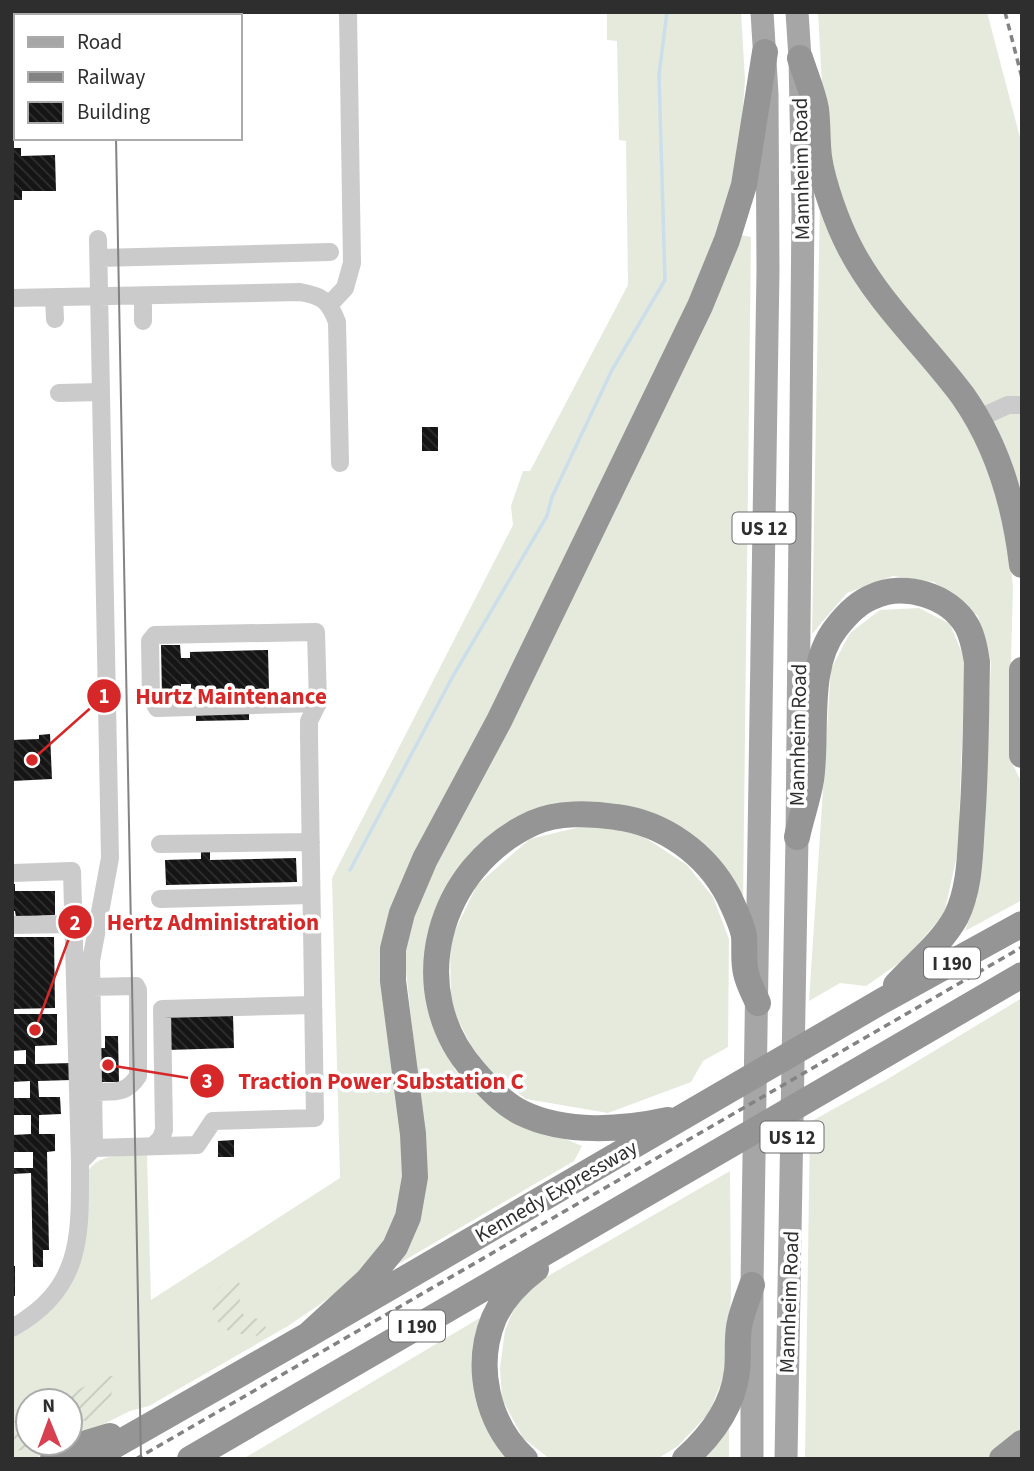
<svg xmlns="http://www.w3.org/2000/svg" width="1034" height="1471" font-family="'Source Sans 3',sans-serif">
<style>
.grass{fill:#e5eadd}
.garden{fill:url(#garden-furrows)}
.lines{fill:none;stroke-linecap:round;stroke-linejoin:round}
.stream{stroke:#cbdee9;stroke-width:3.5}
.building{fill:url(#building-back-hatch)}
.minor{stroke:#cbcbcb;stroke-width:18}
.major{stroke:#a6a6a6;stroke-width:23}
.highway{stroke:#959595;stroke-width:26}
.tram{stroke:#838383;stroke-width:2}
.rail{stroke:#838383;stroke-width:3.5;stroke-dasharray:7 5;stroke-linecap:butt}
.labels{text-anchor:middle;stroke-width:7;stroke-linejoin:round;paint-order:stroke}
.shield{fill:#fff;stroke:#6d6d6d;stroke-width:2}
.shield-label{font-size:19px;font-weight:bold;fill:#2e2e2e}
.street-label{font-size:21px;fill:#2e2e2e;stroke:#fff}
.leader{fill:none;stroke:#d62828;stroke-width:2.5}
.callout-dot{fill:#d62828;stroke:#fff;stroke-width:2.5}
.mark-label{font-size:21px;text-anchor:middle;font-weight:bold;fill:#fff}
.callout-label{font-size:23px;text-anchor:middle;font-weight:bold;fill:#d62828;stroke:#fff;stroke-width:7;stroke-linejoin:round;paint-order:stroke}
</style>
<defs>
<pattern id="garden-furrows" width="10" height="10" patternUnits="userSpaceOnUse" patternTransform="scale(1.75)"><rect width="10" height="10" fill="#e5eadd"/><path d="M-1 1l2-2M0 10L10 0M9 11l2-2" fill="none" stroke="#c5c9be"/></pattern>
<pattern id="building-back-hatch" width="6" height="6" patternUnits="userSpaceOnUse" patternTransform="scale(1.75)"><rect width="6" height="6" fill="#151515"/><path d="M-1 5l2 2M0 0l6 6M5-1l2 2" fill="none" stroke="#2f2f2f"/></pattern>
</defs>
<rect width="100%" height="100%" fill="#fff"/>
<path class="grass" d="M607,12H741L745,80L740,148L723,219L653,383L390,915L405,1173L398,1213L380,1252L345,1287L288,1326L149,1406L130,1411L70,1441V1401H28V1443H65L34,1459H12V1334L63,1291L88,1171C100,1152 127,1156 147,1154L151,1300L340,1178L332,878L513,525L511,506L523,471H530L628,285L626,141L619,140L617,41L607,40Z
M818,12H987L1022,145V493L1004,443L898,300L857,240L841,199L824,120Z
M820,198L976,434L1006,511L1013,588L1009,728L1012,763L1022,783V900L965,931L977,898L984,827L991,662L978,616L934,582L893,576L847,593L812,634Z
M741,235L751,237L743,903L707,849L580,803L440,899L432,1015L455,1070L500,1111L582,1146L574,1161L395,1266L424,1135L404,953L415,906Z
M919,608L950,624L965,660L958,851L944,914L905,959L866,986L840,983L809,1001L831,669L850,633L880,610Z
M584,826L633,830L687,865L713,897L729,939L728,1047L703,1061L691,1082L608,1113L526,1099L480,1064L451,1005L450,941L477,885L530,839Z
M1022,998V1428L986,1459H805L810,1122L886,1080Z
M730,1171L731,1298L727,1368L709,1413L678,1446L657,1459H550L523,1438L502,1399L500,1368L505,1330L517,1302L541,1280Z
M488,1313L511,1459H243Z
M729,1420V1459H695Z"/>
<path class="garden" d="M238,1279L241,1288L239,1308L244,1315L262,1320L266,1328L257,1336C246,1334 234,1335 224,1328C204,1312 210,1281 238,1279Z
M105,1376H113L111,1400L98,1418L70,1424V1401H56Z
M28,1414V1443H38L31,1448L12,1452V1422Z"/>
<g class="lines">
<path class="stream" d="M350,870L453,676L547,516L552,497L612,370L665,280L659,75L667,12"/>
</g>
<path class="building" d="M12,148H21V156L55,155L56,191H22V200H12Z
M422,427H438V451H422Z
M161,645H180L181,658H190V652L268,650L269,689L191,690V684H181V697H162Z
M216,693H228L229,708L249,707V720L196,721V709L216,708Z
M50,734L52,779L12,781V740L39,739V735Z
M201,851H210V860L296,858L297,882L166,885L165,860L201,859Z
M12,884H15V891H55V915L16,917L15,911H12Z
M12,937H54L55,1008L12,1009Z
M12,1014H57V1045L35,1046V1064L72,1063L71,1080L38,1081L39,1097H60L61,1114L39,1115V1134H55V1151L47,1152L49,1250H43V1267H33L31,1173L12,1174V1168H33V1152H12V1135L31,1134V1115H12V1098H30V1081L12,1082V1064H26V1050L12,1051Z
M233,1015L234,1048L166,1050L165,1017Z
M105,1036H118L119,1082H98L97,1048H105Z
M234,1140V1157H218V1141Z
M12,1266H15V1296H12Z"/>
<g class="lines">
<path class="minor" d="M99,258L330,252
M12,298L300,292C323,296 329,301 337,322L340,463
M54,298L55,319
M330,304L345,288L352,263L348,12
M143,321V296
M59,393L101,392
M977,419L1008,405H1022
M160,844L311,842
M12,873L72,871L80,1162
M160,899L311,895
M12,925L74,924
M90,987L136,986L138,990V1076C126,1095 113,1091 93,1092
M153,1146L161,1138L164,1130L162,1009L313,1005
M94,1148L91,961L110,858L98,239
M12,1328C84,1288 80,1234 80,1162L94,1148L197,1145L213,1121L315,1118L309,736V721L318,703L316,632L155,635L150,641L151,697L157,708L318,703"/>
<path class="major" d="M752,1459V1285L768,270L767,94L762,12
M786,1459L797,837L803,210L800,58L797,12"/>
<path class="highway" d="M800,58C805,74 813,92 816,109C818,125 817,141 819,157C823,184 837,223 850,248C879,304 926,346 963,396C998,446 1015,505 1022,565
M1022,670V755
M797,837C801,818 808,799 811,780C818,733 805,667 836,628C846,615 857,603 872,597C904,582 949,595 967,626C973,637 975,650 977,662C976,716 976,769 972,823C970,854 970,889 956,917C941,944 916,963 896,985
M668,1120C622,1130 565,1134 522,1113C503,1104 488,1087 474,1071C403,991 437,867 533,823C557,812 591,813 616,817C664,823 707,854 729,897C734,908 742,924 744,936C745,948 743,962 746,973C748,983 754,994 758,1003
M308,1335L368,1280L395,1247L408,1217L415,1177L413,1134L393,981V949L402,913L425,859L499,721L700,306L727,240L744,185L765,52
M53,1459L87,1443L110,1436
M91,1459L308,1335L882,1001L1022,924
M190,1459L1022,975
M525,1459C487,1424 474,1366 494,1318C503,1298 519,1282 536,1269
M685,1459C711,1436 733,1406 737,1371C739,1355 736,1337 740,1322C743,1309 748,1297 752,1285
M1002,1459L1022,1443"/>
<path class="tram" d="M107,12V16
M116,138L141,1459"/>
<path class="rail" d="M1005,12L1022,78
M136,1459L1022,947"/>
</g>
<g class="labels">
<g class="shield">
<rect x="732.5" y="512.5" width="63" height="31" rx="5"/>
<rect x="924" y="947.5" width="56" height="31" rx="5"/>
<rect x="760.5" y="1121.5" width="63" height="31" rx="5"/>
<rect x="389" y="1310.5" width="56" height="31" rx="5"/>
</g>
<g class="shield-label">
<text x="764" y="535">US 12</text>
<text x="952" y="970">I 190</text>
<text x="792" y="1144">US 12</text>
<text x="417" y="1333">I 190</text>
</g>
<g class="street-label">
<text transform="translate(801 169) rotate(-91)" y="7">Mannheim Road</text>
<text transform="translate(798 735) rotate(-89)" y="7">Mannheim Road</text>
<text transform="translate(556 1191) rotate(-30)" y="7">Kennedy Expressway</text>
<text transform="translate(789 1302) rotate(-88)" y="7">Mannheim Road</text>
</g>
</g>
<path class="leader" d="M32 760L104 696M35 1030L75 922M108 1065L207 1081"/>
<g class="callout-dot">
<circle cx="32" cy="760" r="7"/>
<circle cx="35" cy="1030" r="7"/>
<circle cx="108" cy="1065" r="7"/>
<circle cx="104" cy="696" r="18"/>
<circle cx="75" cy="922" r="18"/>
<circle cx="207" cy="1081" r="18"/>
</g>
<g class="mark-label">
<text x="104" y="703">1</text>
<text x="75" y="930">2</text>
<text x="207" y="1088">3</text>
</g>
<g class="callout-label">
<text x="231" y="704">Hurtz Maintenance</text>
<text x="213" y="930">Hertz Administration</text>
<text x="381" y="1089">Traction Power Substation C</text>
</g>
<rect width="1034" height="1471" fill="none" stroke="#2e2e2e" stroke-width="28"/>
<rect x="14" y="14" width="228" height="126" fill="#ffffff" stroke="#ababab" stroke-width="2"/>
<rect x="28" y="37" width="35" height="10" fill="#a6a6a6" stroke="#ababab" stroke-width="2"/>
<text x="77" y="49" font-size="21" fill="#2e2e2e">Road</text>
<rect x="28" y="72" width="35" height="10" fill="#838383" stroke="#ababab" stroke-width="2"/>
<text x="77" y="84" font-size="21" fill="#2e2e2e">Railway</text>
<rect x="28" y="102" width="35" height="21" fill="url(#building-back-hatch)" stroke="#ababab" stroke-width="2"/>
<text x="77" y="119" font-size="21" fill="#2e2e2e">Building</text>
<g transform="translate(49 1422) rotate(359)"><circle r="33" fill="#ffffff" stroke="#ababab" stroke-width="2"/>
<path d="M0-5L12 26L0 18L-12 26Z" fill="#d64050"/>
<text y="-10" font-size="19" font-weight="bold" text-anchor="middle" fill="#2e2e2e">N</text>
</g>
</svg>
